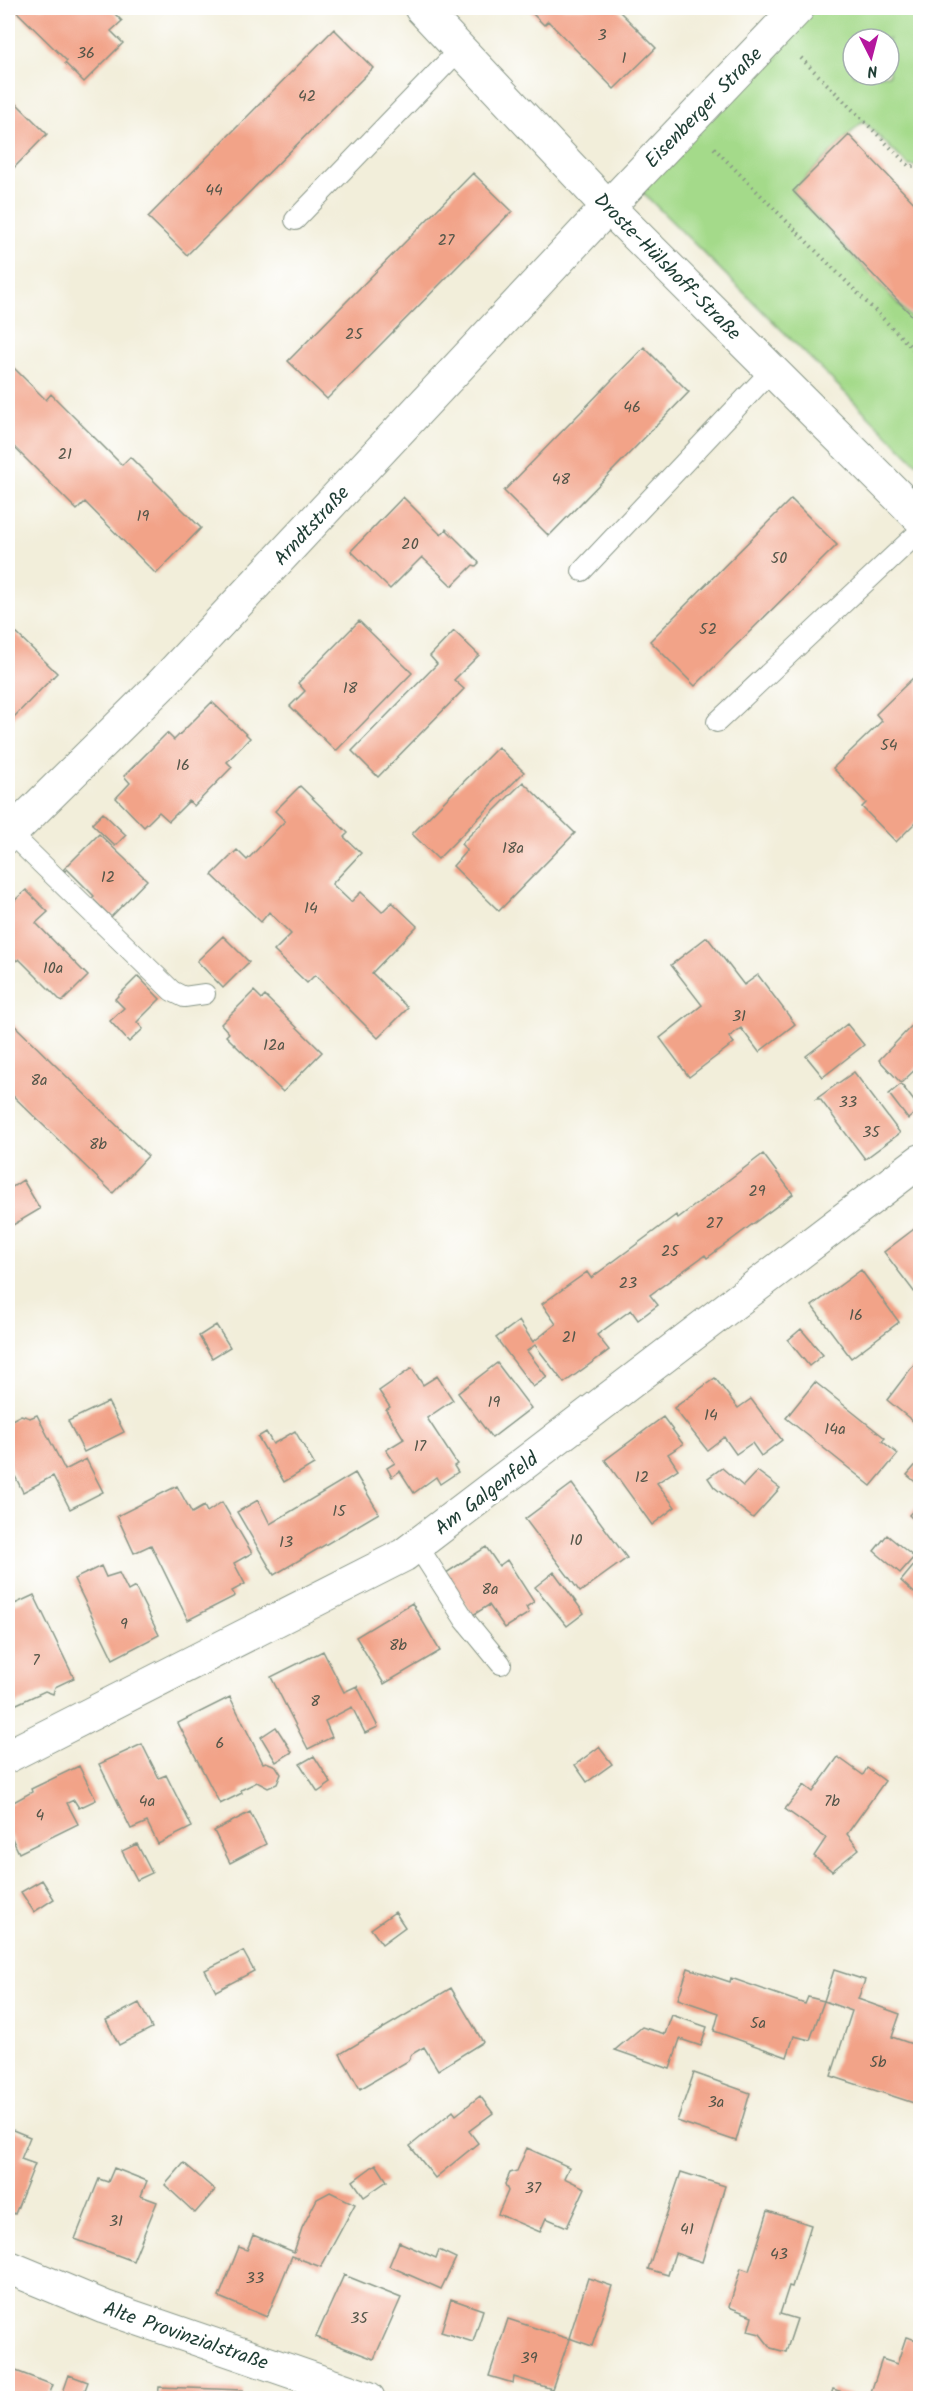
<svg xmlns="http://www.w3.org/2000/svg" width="928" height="2406" font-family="Kalam,sans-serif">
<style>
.green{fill:#a4da8a;stroke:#628c5f;stroke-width:1.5;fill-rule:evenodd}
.building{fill:#f2a388}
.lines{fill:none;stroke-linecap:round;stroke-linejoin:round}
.service-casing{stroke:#889687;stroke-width:22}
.minor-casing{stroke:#889687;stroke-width:35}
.path{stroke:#889687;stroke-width:4;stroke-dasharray:1.5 4.5;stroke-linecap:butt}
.service{stroke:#fff;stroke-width:20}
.minor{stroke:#fff;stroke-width:33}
.labels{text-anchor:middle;stroke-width:6;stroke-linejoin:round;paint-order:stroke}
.number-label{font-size:16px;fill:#545649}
.street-label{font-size:20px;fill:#1f3d34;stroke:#fff}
</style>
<rect width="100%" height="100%" fill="#fff"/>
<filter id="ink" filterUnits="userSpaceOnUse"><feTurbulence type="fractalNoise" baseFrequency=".0167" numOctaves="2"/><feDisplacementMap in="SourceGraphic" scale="12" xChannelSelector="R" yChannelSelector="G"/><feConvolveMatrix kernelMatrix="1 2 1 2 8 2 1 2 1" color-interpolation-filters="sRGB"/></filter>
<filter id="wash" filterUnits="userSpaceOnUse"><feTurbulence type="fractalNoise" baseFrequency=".008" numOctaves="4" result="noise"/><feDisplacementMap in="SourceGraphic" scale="24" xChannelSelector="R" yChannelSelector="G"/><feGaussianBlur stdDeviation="1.35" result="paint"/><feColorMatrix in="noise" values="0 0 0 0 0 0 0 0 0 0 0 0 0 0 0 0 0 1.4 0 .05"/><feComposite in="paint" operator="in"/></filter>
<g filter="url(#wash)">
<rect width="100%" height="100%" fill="#f2eeda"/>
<path class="green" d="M798,8H920V166H909L863,121L792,191L920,327V459L916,463L632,182ZM853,39H889V75H853Z"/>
<g id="blocks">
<path class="building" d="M13,8H109L122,21L111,31L123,43L84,82L65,63L67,61Z
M527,8H616L656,48L614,89L548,21L544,25Z
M334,29L373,68L187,255L148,217Z
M8,95L47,134L8,174Z
M849,135L920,209V324L793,191Z
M473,173L512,211L327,399L288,361Z
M644,347L689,392L549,536L504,491Z
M8,362L46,400L51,394L122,465L130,457L201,528L156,574L85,502L77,510L8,441Z
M403,497L441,535L446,529L477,560L479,563L476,566L473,565L452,586L422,557L390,589L351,551Z
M791,499L837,545L695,686L650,641Z
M359,621L412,673L336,751L290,706L305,691L298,683Z
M8,625L57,673L13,718L8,713Z
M454,631L479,655L454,680L464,689L378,777L352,751L437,664L430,656Z
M914,677L920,684V818L896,842L862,807L866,803L833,768L882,721L876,714Z
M212,702L250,738L227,762L232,767L194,806L189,801L169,821L159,812L144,827L116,798L130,783L124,776L167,733L174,740Z
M498,747L524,772L438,859L412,834Z
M523,782L575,833L499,911L453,866L467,850L461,844Z
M300,786L348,833L344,837L361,853L332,884L351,902L361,892L382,912L392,902L417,926L372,973L408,1008L378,1038L315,975L307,983L274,951L291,934L269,912L261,922L212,875L237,850L247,860L285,821L275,811Z
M103,813L126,835L115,846L92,824Z
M99,834L147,880L111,917L92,898L94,896L67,869L65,871L63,870Z
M26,890L48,912L36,923L88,976L62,1002L19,959L17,961L8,951V904L12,900L14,901Z
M223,936L249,962L223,988L197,961Z
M707,937L744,985L758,975L795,1024L759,1052L741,1028L729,1037L734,1043L689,1077L660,1038L702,1005L671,965Z
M138,976L160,999L137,1022L143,1029L129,1042L110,1021L124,1008L115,999Z
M254,991L262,999L265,996L322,1052L283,1092L226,1036L229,1033L221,1024Z
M920,1017V1065L901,1083L879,1060Z
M8,1019L148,1156L113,1193L8,1091Z
M847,1024L864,1045L823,1077L806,1056Z
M854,1072L900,1133L865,1159L820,1099H816Z
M901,1084L920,1109L908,1119L889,1094Z
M763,1154L793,1194L707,1258L705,1255L650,1295L658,1305L638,1320L631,1310L597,1335L609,1350L564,1383L535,1345L527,1351L547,1377L533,1387L496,1338L519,1321L533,1342L556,1324L542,1304L587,1272L591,1278L676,1215L678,1218Z
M23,1180L40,1209L8,1228V1190Z
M920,1222V1289L915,1293L884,1252L918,1226L917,1225Z
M861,1270L899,1322L851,1358L812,1306Z
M216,1325L230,1347L212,1358L199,1336Z
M801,1329L823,1355L809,1366L788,1340Z
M497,1363L531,1408L492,1438L458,1393Z
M915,1363L920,1367V1427L887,1400Z
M412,1368L423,1385L437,1376L453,1400L427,1418L457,1464L454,1466L458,1472L440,1484L436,1477L414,1493L400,1471L392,1477L387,1468L395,1463L386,1450L404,1439L386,1410L390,1407L379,1391Z
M715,1378L738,1408L751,1399L782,1440L761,1456L752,1443L736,1454L724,1437L707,1450L674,1408Z
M815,1382L885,1438L882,1441L898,1454L871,1486L786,1418Z
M108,1402L124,1432L84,1452L68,1421Z
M21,1415L30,1418L37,1415L65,1470L86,1459L103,1492L70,1509L53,1476L23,1492L8,1462V1422Z
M663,1417L683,1444L668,1454L678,1469L657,1483L675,1507L652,1525L605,1460Z
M295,1431L314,1464L284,1482L258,1437L266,1432L273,1444Z
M920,1460V1486L907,1475Z
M722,1468L743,1486L757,1471L780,1488L753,1518L714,1487L708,1478Z
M355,1473L379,1513L274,1575L237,1512L258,1500L270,1524Z
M572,1484L627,1558L580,1592L525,1519Z
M177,1486L192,1513L204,1506L207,1512L222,1502L252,1553L234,1563L245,1584L232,1591L235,1596L188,1620L151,1545L134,1553L117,1516Z
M920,1503V1526L909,1515Z
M887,1535L914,1557L900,1573L874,1551Z
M486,1547L499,1566L507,1560L534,1602L526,1607L529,1613L505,1628L489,1605L473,1615L446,1573Z
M920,1558V1598L901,1581Z
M101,1566L106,1577L119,1573L128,1591L135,1587L159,1635L113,1659L74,1579Z
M554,1572L584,1613L567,1626L535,1587Z
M34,1595L74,1678L55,1687L53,1694L45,1691L8,1708V1607Z
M412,1603L440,1651L384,1684L356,1637Z
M323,1651L344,1692L357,1686L378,1727L365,1733L352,1707L325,1721L332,1737L308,1749L271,1677Z
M230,1697L263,1763L266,1762L276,1766L281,1774L277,1784L268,1788L257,1782L241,1790L242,1793L220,1804L178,1723Z
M276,1727L292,1752L276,1762L261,1737Z
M142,1744L159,1778L166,1775L192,1827L158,1844L147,1822L131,1829L99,1764Z
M599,1747L612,1764L587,1782L575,1765Z
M314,1756L331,1783L318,1792L300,1764Z
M838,1757L863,1775L867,1768L885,1781L847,1834L859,1849L832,1871L814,1856L826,1838L785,1809L804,1785L813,1792Z
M79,1766L96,1800L79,1808L74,1800L67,1803L78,1824L19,1853L8,1830V1805L32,1792L31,1789Z
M250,1812L266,1844L230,1863L214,1831Z
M137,1844L152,1873L137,1880L122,1851Z
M42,1880L54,1899L34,1912L21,1892Z
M395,1912L405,1927L382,1944L371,1929Z
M243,1951L254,1971L216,1991L205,1970Z
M688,1968L730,1982L731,1978L805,2004L808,1997L824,2001L810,2040L794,2036L787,2057L714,2031L719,2013L678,1999Z
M834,1970L865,1980L858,1999L900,2014L892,2037L918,2046L920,2039V2116L914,2114L917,2104L831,2076L852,2011L824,2001Z
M451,1988L483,2042L438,2070L424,2047L412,2054L408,2061L360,2089L340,2054Z
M139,2003L152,2028L119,2045L106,2020Z
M672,2015L707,2027L701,2046L680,2039L670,2069L615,2050L642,2027L665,2034Z
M694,2073L750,2093L736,2141L677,2121Z
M480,2096L493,2113L469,2131L478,2143L435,2178L410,2146L453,2111L456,2115Z
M8,2128L30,2137L21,2159L35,2164L15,2214L8,2211Z
M527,2148L569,2167L564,2178L585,2188L567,2227L546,2218L540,2232L498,2214L508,2191L505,2184L510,2173L517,2171Z
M184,2163L215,2190L195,2213L165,2185Z
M376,2164L387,2181L364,2197L353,2181Z
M114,2168L147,2181L141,2196L157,2202L133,2261L75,2239L99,2179L108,2182Z
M681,2172L725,2186L702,2262L675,2253L668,2275L648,2269Z
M330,2192L355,2204L321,2267L292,2256L267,2317L219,2297L239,2247L247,2250L253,2235L294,2252L302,2228L317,2199Z
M768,2211L811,2225L792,2287L789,2286L780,2314L797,2319L786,2352L771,2348L760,2334L748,2331L752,2316L729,2307L741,2268L749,2271Z
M399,2242L436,2258L439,2250L456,2258L441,2289L389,2266Z
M344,2275L401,2298L374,2359L316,2337Z
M588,2278L612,2286L592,2346L569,2338Z
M451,2299L483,2310L473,2342L441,2332Z
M508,2319L569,2339L552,2389L514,2377L513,2383L489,2376Z
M906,2337L920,2341V2398H869L882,2359L897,2364Z
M8,2368L53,2385L48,2398H8Z
M69,2375L88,2382L82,2398H61Z
M159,2387L243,2390L242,2398H158Z
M833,2389L860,2398H830Z"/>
</g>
</g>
<g filter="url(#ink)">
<use href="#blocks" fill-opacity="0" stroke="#889687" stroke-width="1.5"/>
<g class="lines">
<g class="service-casing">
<path id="service" d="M295,220L460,49
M582,571L772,370
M717,722L920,531
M10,833L172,991L184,997L205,994
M417,1545L465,1620L501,1664"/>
</g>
<g class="minor-casing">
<path id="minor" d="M421,8L608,207L920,518
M8,836L161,685L608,207L798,8
M8,1756L404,1555L920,1161
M8,2267L104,2307L368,2398"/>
</g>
<path class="path" d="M801,58L909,166H920
M714,148L920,356"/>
<use href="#service" class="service"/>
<use href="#minor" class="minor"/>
</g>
</g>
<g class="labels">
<g class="number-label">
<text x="602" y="40">3</text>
<text x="86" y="58">36</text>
<text x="624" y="63">1</text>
<text x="307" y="101">42</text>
<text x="214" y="195">44</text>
<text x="446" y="245">27</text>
<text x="354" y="339">25</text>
<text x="632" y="412">46</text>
<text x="65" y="459">21</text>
<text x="561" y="484">48</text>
<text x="143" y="521">19</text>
<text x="410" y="549">20</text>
<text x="779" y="563">50</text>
<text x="708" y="634">52</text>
<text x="350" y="693">18</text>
<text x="889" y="750">54</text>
<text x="183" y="770">16</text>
<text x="513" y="853">18a</text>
<text x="108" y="882">12</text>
<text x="311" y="913">14</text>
<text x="53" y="973">10a</text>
<text x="739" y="1021">31</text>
<text x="274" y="1050">12a</text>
<text x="39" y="1085">8a</text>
<text x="848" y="1107">33</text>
<text x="871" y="1137">35</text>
<text x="98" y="1149">8b</text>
<text x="757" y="1196">29</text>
<text x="714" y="1228">27</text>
<text x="670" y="1256">25</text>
<text x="628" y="1288">23</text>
<text x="856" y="1320">16</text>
<text x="569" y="1342">21</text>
<text x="494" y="1407">19</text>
<text x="711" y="1420">14</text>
<text x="835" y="1434">14a</text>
<text x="420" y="1451">17</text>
<text x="642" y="1482">12</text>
<text x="339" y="1516">15</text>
<text x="576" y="1545">10</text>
<text x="286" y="1547">13</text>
<text x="490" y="1594">8a</text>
<text x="124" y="1629">9</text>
<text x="398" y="1650">8b</text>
<text x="36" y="1665">7</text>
<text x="315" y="1706">8</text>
<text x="220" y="1748">6</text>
<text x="147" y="1806">4a</text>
<text x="832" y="1806">7b</text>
<text x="40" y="1820">4</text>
<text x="758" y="2028">5a</text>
<text x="878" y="2067">5b</text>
<text x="716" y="2107">3a</text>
<text x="533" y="2193">37</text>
<text x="116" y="2226">31</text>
<text x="687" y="2234">41</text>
<text x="779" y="2259">43</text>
<text x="255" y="2283">33</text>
<text x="359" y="2323">35</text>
<text x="529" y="2363">39</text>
</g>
<g class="street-label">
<text transform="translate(703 107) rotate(-46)" y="7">Eisenberger Straße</text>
<text transform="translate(668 266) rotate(45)" y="7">Droste-Hülshoff-Straße</text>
<text transform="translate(311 525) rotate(-47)" y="7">Arndtstraße</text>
<text transform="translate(486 1493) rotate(-37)" y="7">Am Galgenfeld</text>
<text transform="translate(186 2335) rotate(19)" y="7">Alte Provinzialstraße</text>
</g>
</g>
<rect width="928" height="2406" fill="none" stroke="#fff" stroke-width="30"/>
<g transform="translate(871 57) rotate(174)"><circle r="28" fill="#ffffff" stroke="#a5b1ae" stroke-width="1.5"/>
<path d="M0-4.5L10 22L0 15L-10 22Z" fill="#b5179e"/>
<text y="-9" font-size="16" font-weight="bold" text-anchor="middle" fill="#1f3d34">N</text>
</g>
</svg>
